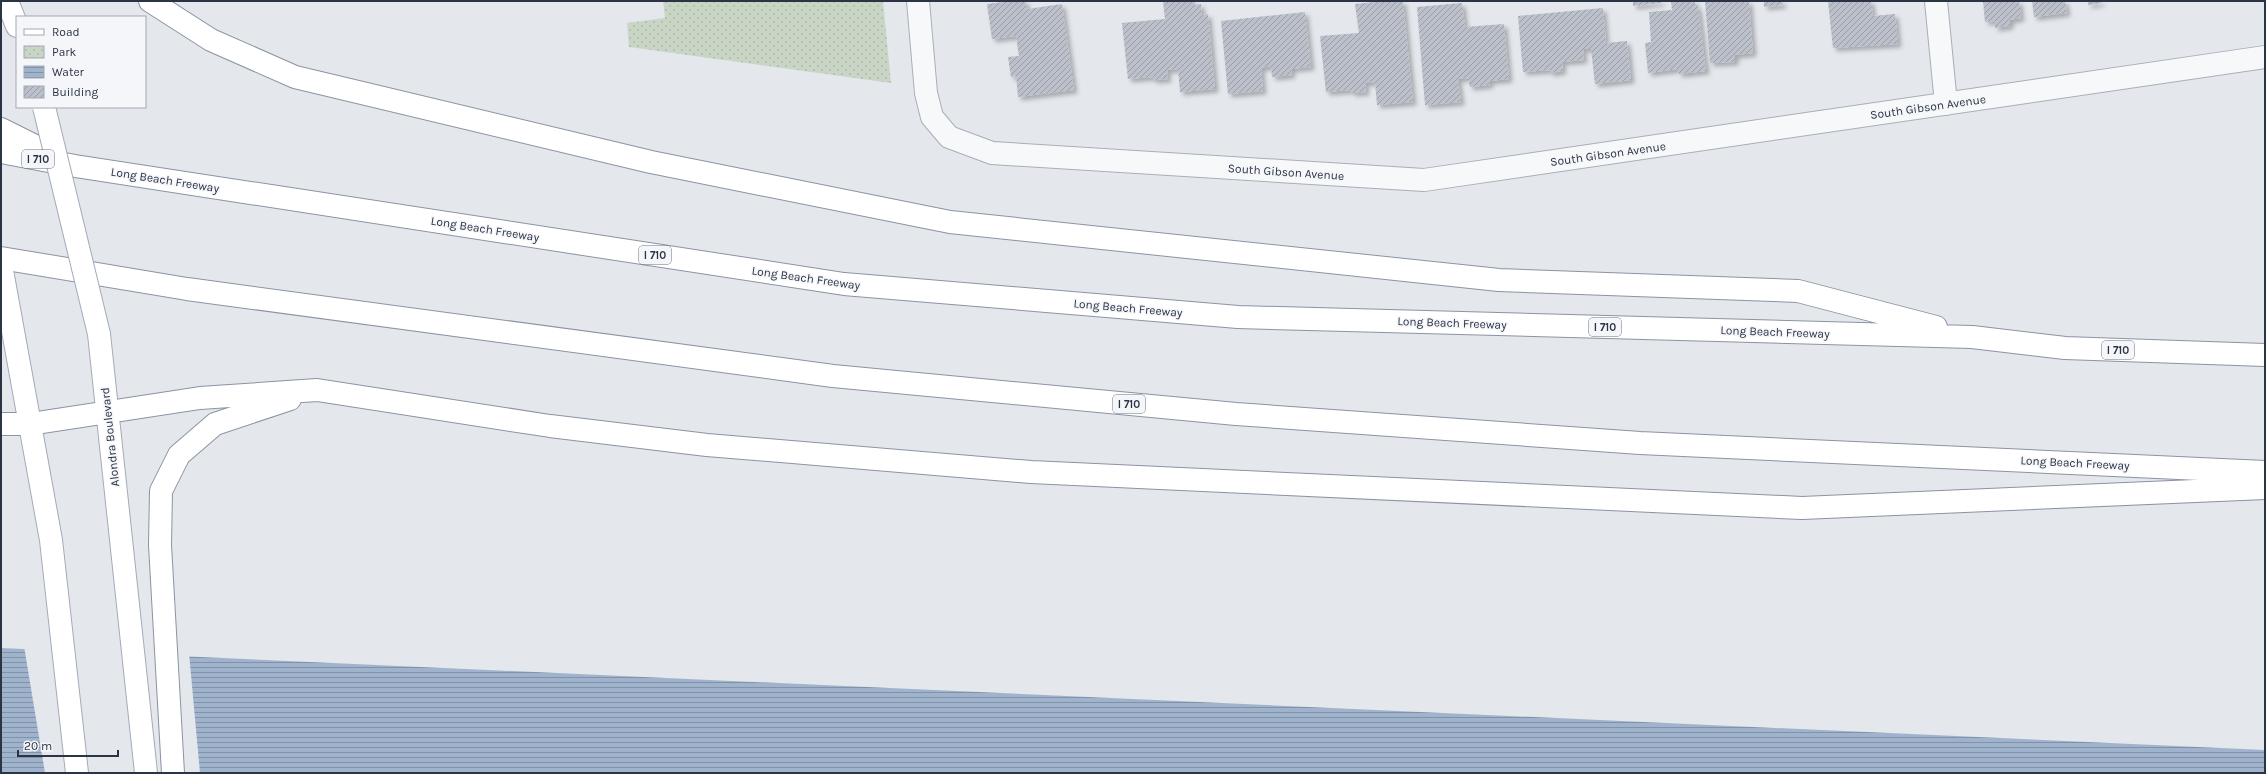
<svg xmlns="http://www.w3.org/2000/svg" width="2266" height="774" font-family="Karla,sans-serif">
<style>
.park{fill:url(#park-dots)}
.water{fill:url(#water-rules)}
.pier{fill:#e4e7ec}
.building{fill:url(#building-hatch);filter:url(#shadow)}
.lines{fill:none;stroke-linecap:round;stroke-linejoin:round}
.minor-casing{stroke:#a9aeb7;stroke-width:24}
.major-casing{stroke:#a3abb8;stroke-width:24}
.highway-casing{stroke:#8b94a3;stroke-width:24}
.minor{stroke:#f7f8fa;stroke-width:22}
.major{stroke:#fff;stroke-width:22}
.highway{stroke:#fff;stroke-width:22}
.major-bridge-casing{stroke:#a3abb8;stroke-width:24;stroke-linecap:butt}
.major-bridge{stroke:#fff;stroke-width:22}
.labels{text-anchor:middle;stroke-width:3;stroke-linejoin:round;paint-order:stroke}
.shield{fill:#f4f6f9;stroke:#676e7b;stroke-width:1}
.shield-label{font-size:11px;font-weight:bold;fill:#2b3445}
.street-label{font-size:12px;fill:#2b3445;stroke:#f4f6f9}
</style>
<defs>
<pattern id="park-dots" width="8" height="8" patternUnits="userSpaceOnUse"><rect width="8" height="8" fill="#c9d6c5"/><path d="M2 2h.1M6 6h.1" fill="none" stroke="#adb8ab" stroke-width="1.8" stroke-linecap="round"/></pattern>
<pattern id="water-rules" width="6" height="5" patternUnits="userSpaceOnUse"><rect width="6" height="5" fill="#9fb4cc"/><path d="M0 2.5h6" fill="none" stroke="#8293a7"/></pattern>
<pattern id="building-hatch" width="6" height="6" patternUnits="userSpaceOnUse"><rect width="6" height="6" fill="#bbc0ca"/><path d="M-1 1l2-2M0 6l6-6M5 7l2-2" fill="none" stroke="#989da6"/></pattern>
<filter id="shadow"><feDropShadow dx="3.5" dy="3.5" stdDeviation="2" flood-color="#0004"/></filter>
</defs>
<rect width="100%" height="100%" fill="#e4e7ec"/>
<path class="park" d="M663,1H883L891,83L629,47L627,23L665,18Z"/>
<path class="water" d="M1,648L2265,750V773H1Z"/>
<path class="pier" d="M24,646L189,653L200,773H45Z"/>
<path class="building" d="M1011,1H1026L1027,9L1062,4L1074,90L1018,97L1016,76L1011,77L1008,57L1019,56L1016,36L992,39L987,4Z
M1163,1H1195V5L1201,4L1202,15L1208,14L1215,89L1180,92L1178,69L1167,70L1168,79L1153,80V77L1128,79L1122,23L1165,19Z
M1385,1H1403L1413,102L1377,105L1375,82L1365,83L1366,92L1352,93L1351,90L1326,92L1320,36L1359,33L1355,4Z
M1633,1H1661V3L1633,6Z
M1671,1H1695V7L1698,6L1706,71L1679,74L1678,69L1648,73L1645,43L1651,42L1649,12L1672,10Z
M1705,1H1749L1753,53L1735,55V62L1710,63Z
M1764,1H1782L1783,5L1764,7Z
M1828,1H1871L1873,16L1895,14L1898,44L1833,48Z
M1983,1H2019L2021,18L2010,20V26L1995,28V21L1985,22Z
M2032,1H2065L2067,13L2034,17Z
M2088,1H2101V3L2088,5Z
M1462,3L1465,27L1504,24L1509,79L1489,81L1490,85L1470,87L1468,78L1458,79L1461,102L1425,105L1417,7Z
M1603,8L1606,43L1627,41L1631,80L1595,84L1591,49H1583L1584,60L1562,62L1563,71L1550,73V70L1523,72L1518,16Z
M1305,12L1311,67L1291,69L1292,75L1272,77L1271,66L1261,68L1263,91L1228,94L1221,21Z"/>
<g class="lines">
<g class="minor-casing">
<path id="minor" d="M918,1L926,93L932,117L949,137L992,153L1424,180L2265,57
M1936,1L1946,104"/>
</g>
<g class="major-casing">
<path id="major" d="M7,1L17,26
M1,265L51,540L77,773
M99,334L146,773"/>
</g>
<g class="highway-casing">
<path id="highway" d="M150,1L211,40L295,77L651,162L950,222L1499,280L1798,291L1936,327
M1,129L51,154
M1,152L75,166L844,284L1238,317L1972,337L2065,348L2265,355
M1,258L187,289L833,376L1236,414L1640,443L2265,472
M1,424H30L200,398L317,390L550,426L707,445L1031,472L1802,508L2265,488
M173,773L160,545L161,491L179,455L215,424L290,399"/>
</g>
<use href="#minor" class="minor"/>
<use href="#major" class="major"/>
<use href="#highway" class="highway"/>
<g class="major-bridge-casing">
<path id="major-bridge" d="M44,107L99,334"/>
</g>
<use href="#major-bridge" class="major-bridge"/>
</g>
<g class="labels">
<g class="shield">
<rect x="22" y="150" width="32" height="18" rx="3"/>
<rect x="639" y="246" width="32" height="18" rx="3"/>
<rect x="1589" y="318" width="32" height="18" rx="3"/>
<rect x="2102" y="341" width="32" height="18" rx="3"/>
<rect x="1113" y="395" width="32" height="18" rx="3"/>
</g>
<g class="shield-label">
<text x="38" y="163">I 710</text>
<text x="655" y="259">I 710</text>
<text x="1605" y="331">I 710</text>
<text x="2118" y="354">I 710</text>
<text x="1129" y="408">I 710</text>
</g>
<g class="street-label">
<text transform="translate(1928 107) rotate(-8)" y="4">South Gibson Avenue</text>
<text transform="translate(1608 154) rotate(-8)" y="4">South Gibson Avenue</text>
<text transform="translate(1286 172) rotate(4)" y="4">South Gibson Avenue</text>
<text transform="translate(165 180) rotate(9)" y="4">Long Beach Freeway</text>
<text transform="translate(485 229) rotate(9)" y="4">Long Beach Freeway</text>
<text transform="translate(806 278) rotate(8)" y="4">Long Beach Freeway</text>
<text transform="translate(1128 308) rotate(5)" y="4">Long Beach Freeway</text>
<text transform="translate(1452 323) rotate(2)" y="4">Long Beach Freeway</text>
<text transform="translate(1775 332) rotate(2)" y="4">Long Beach Freeway</text>
<text transform="translate(110 437) rotate(-96)" y="4">Alondra Boulevard</text>
<text transform="translate(2075 463) rotate(3)" y="4">Long Beach Freeway</text>
</g>
</g>
<rect width="2266" height="774" fill="none" stroke="#2b3445" stroke-width="4"/>
<rect x="16" y="16" width="130" height="92" fill="#f4f6f9" stroke="#a4a8b1"/>
<rect x="24" y="29" width="20" height="6" fill="#ffffff" stroke="#a4a8b1"/>
<text x="52" y="36" font-size="12" fill="#2b3445">Road</text>
<rect x="24" y="46" width="20" height="12" fill="url(#park-dots)" stroke="#a4a8b1"/>
<text x="52" y="56" font-size="12" fill="#2b3445">Park</text>
<rect x="24" y="66" width="20" height="12" fill="url(#water-rules)" stroke="#a4a8b1"/>
<text x="52" y="76" font-size="12" fill="#2b3445">Water</text>
<rect x="24" y="86" width="20" height="12" fill="url(#building-hatch)" stroke="#a4a8b1"/>
<text x="52" y="96" font-size="12" fill="#2b3445">Building</text>
<path d="M18 750v6h100v-6" fill="none" stroke="#2b3445" stroke-width="2"/>
<text x="24" y="750" font-size="12" fill="#2b3445" stroke="#f4f6f9" stroke-width="3" paint-order="stroke">20 m</text>
</svg>
